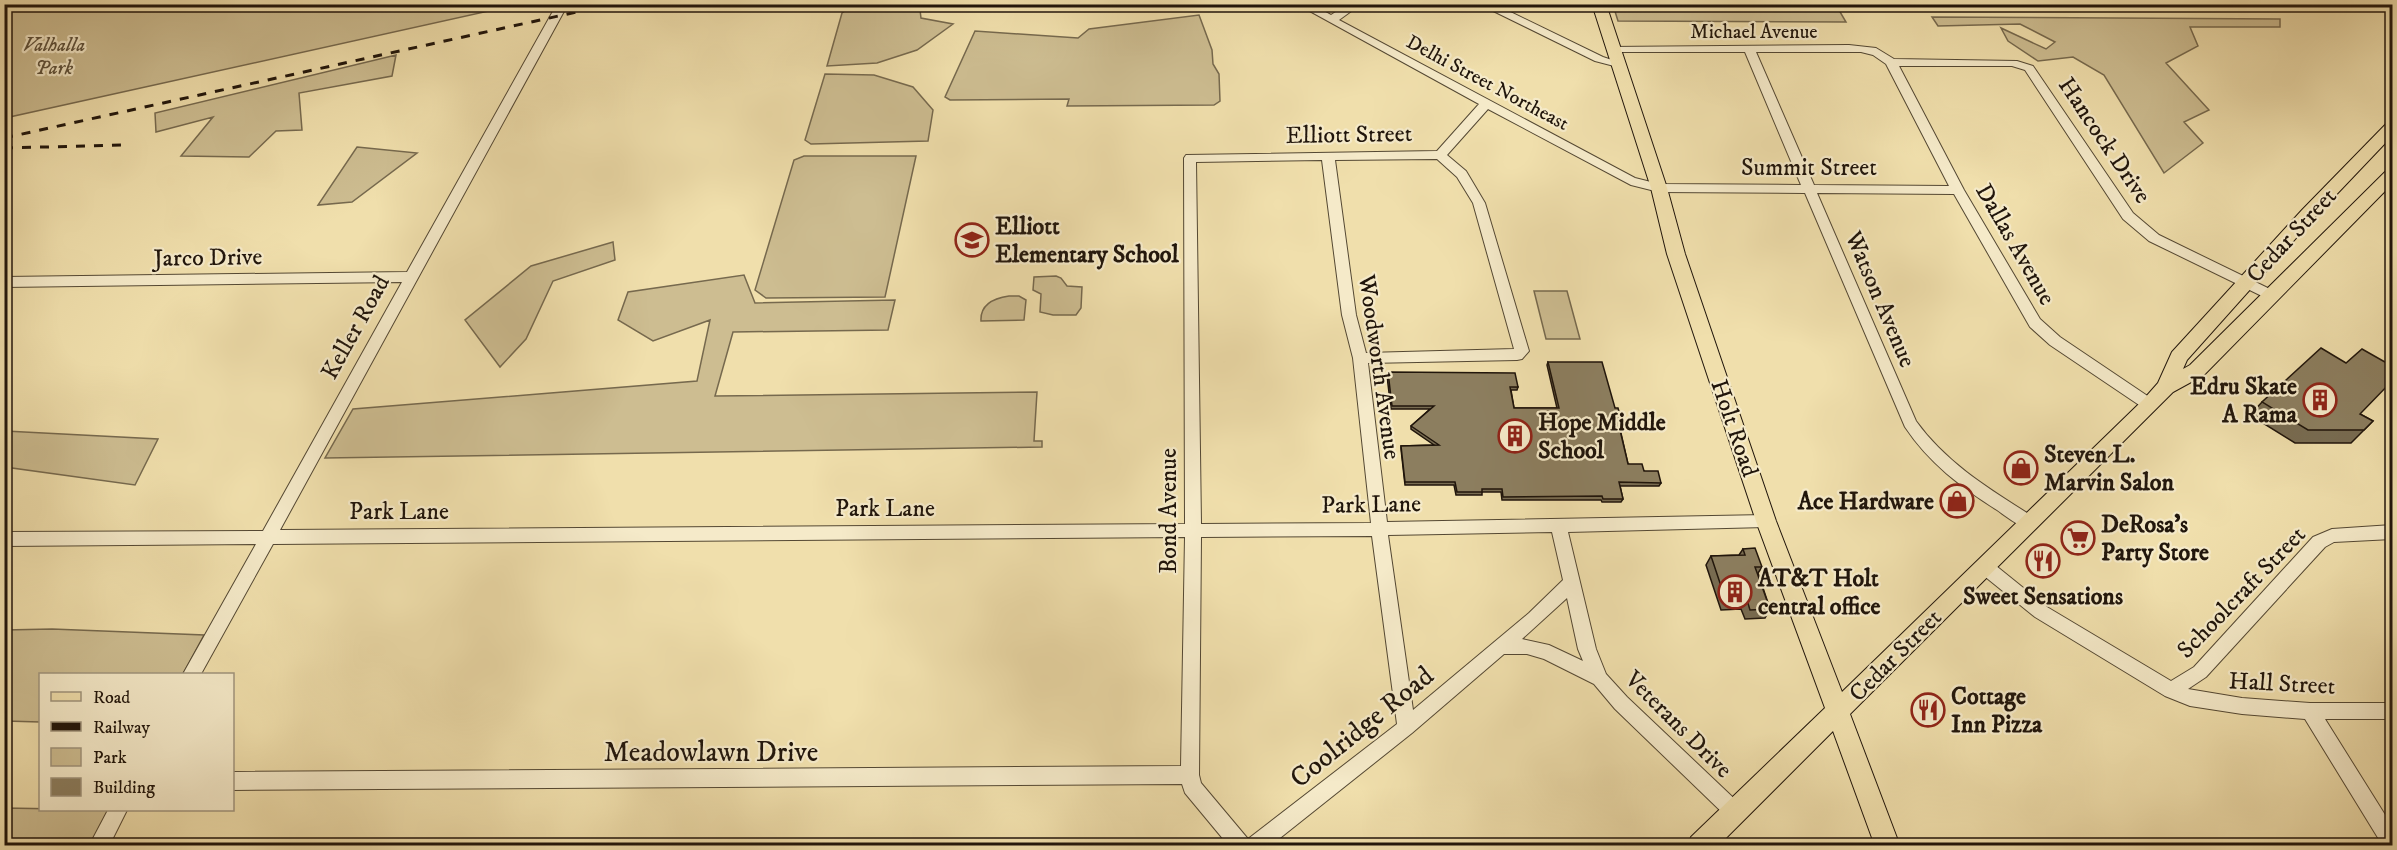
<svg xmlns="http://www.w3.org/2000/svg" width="2397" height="850" font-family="'IM FELL DW Pica',serif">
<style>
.green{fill:#cdbd91;stroke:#76694e;stroke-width:1.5}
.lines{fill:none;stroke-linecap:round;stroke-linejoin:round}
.minor-casing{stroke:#544833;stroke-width:2}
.major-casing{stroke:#20150b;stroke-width:2}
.minor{fill:#f5eac9;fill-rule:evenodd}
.major{fill:#f0dfac;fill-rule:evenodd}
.rail{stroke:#20150b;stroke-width:3;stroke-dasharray:9 9;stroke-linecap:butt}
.wall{fill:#786c52;stroke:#20150b;stroke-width:1.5}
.building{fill:#8c7e5f;stroke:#20150b;stroke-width:1.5}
.labels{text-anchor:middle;stroke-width:4.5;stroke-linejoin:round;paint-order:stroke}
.far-street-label{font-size:20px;fill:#20150b;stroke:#f5eac9}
.far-park-label{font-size:20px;font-style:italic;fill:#5d503a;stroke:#f5eac9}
.street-label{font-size:24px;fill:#20150b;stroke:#f5eac9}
.poi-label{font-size:24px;font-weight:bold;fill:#20150b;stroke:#f5eac9;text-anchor:start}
.near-street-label{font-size:28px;fill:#20150b;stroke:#f5eac9}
</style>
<rect width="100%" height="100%" fill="#f0dfac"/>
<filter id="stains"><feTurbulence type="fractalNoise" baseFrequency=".00333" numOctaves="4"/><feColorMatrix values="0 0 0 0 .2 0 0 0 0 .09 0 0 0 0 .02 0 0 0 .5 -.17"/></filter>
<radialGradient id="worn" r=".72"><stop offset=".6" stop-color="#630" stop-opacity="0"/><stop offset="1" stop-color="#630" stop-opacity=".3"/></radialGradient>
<path class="green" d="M5,4H516V5L5,118Z
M1613,5H1836L1846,22L1618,21Z
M894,8L920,10L921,18L953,24L917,50L877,63L827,66L842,13L848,9Z
M1199,15L1212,50L1213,64L1219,74L1220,101L1214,105L1067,106L1069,99L950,100L945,97L975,31L1078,38L1089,29Z
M1932,17L2280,19V27H2190L2198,46L2166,63L2209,110L2184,122L2203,143L2164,173L2104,75L2073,57L2038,61L2008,41L2001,28L2046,49L2055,42L2020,24L1938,26Z
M396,55L392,76L299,93L302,130L276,131L249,157L181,156L213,117L156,132L155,113Z
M825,74L874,75L913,87L933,110L928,141L811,144L805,140Z
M357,147L417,153L352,202L318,205Z
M804,156H916L885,297L766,298L755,290L794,160Z
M613,242L615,260L553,281L526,339L500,367L465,320L531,266Z
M744,275L755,303L895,300L888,330L733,332L715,396L1037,392L1034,441H1042V447L325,458L353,409L697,381L710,320L653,341L618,320L628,292Z
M1056,276L1061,278L1067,286L1082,287L1081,308L1076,315H1053L1040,312L1041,294L1033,290L1034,277Z
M1534,291H1567L1580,339H1546Z
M1009,296H1019L1026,300L1024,320L981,321C980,304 995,298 1009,296Z
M5,431L158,439L135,485L5,467Z
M52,629L204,635L183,674H40V722L5,721V630Z
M4,808L118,810L98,845L5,846Z"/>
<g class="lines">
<g class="minor-casing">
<path id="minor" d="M557,4H568L280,530L1185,524L1184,158L1186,155L1437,151L1479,104L1297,4H1311L1331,15L1348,4H1361L1339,20L1635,178L1659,184L1801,185L1745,52H1613L1609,51V47L1849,45L1876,48L1894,59L2017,61L2033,66L2133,213L2159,235L2276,292L2278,295L2276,298H2266L2149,241L2123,219L2025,70L2012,66H1899L1964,190L2040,319L2060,337L2155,401L2157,405L2155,409H2145L2050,345L2030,327L1954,194L1817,193L1916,421C1947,464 1991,490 2035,518L2037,523L2035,528L2029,529C2018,526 2007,517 1997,510C1961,487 1929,463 1905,427L1805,193L1659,192L1631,185L1488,109L1447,155L1466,171L1485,203L1529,351L1522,359L1517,360L1368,363L1387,522L1766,515L1772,516L1774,521L1772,526L1766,527L1568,532L1596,649L1606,674L1627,697L1742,806L1744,812L1742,818L1735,821L1728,818L1615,709L1594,684L1544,659L1527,654H1504L1412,733L1270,846H1229L1185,793L1182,784L232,790V772L1181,766L1185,537L273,544L201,674H183L256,544L4,546V532L263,531L402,282L4,287V277L407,272ZM1756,52H1861L1873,55L1886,64L1949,186L1814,185ZM1437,159L1457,177L1473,203L1514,349L1366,353L1356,315L1335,160ZM1322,160L1342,315L1353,358L1371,523L1201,524L1196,162ZM1552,532L1563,580L1529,613L1413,710L1388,535ZM1372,536L1397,724L1248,839L1201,783L1199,775L1201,537ZM1567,598L1578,649L1583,661L1549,645L1522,639Z
M1479,4H1494L1603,57L1624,64L1618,67L1595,61Z
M2392,525V539L2334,542L2325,547L2206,677L2188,689L2242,698L2310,703H2392V719H2325L2392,826V846H2383L2305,719L2242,714L2190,706L2165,696L2035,617L1978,571L1976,566L1978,561L1984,559L1990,561L2047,607L2171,681L2194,667L2313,537L2332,529Z
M108,810H127L109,846H89Z"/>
</g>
<g class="major-casing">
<path id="major" d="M1592,4H1606L1667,188L1685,254L1776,521L1842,692L2143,400L2158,383L2172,352L2302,210L2386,124L2392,122V136L2314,218L2187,360L2183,369L2190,365L2386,171L2392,170V184L2204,375L2173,392L1850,714L1900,846H1875L1833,731L1718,846H1688L1691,837L1825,708L1756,521L1667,254L1651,188Z"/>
</g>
<use href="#minor" class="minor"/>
<use href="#major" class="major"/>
<path class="rail" d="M4,138L613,4
M4,148L125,145"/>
</g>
<path class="wall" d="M1548,362L1615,408L1623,426L1622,429H1620L1628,464L1644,471L1661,483L1659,486H1620L1623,499L1621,502H1602L1601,500H1502L1501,492H1482V495H1456L1454,485H1405L1401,449V446L1434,445L1411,429V426L1430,409H1391L1387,376L1388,372L1518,387L1517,390H1511L1514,408H1557L1547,365Z
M2262,402L2360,414L2373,421L2351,443H2295L2250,415Z
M1743,549L1762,567L1758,573L1770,609L1765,618L1745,619L1741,609L1721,610L1706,565L1711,556L1739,555Z"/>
<path class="building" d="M2321,348L2346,363L2362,349L2392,366V381L2360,414L2373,421L2364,430H2308L2262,402Z
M1548,362H1602L1615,408H1618L1623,426H1619L1628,464H1642L1644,471H1658L1661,483L1619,482L1623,499H1603L1602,496L1503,497L1502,489H1482V492H1457L1455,482H1405L1401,446L1439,445L1411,426L1434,406H1392L1388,372L1515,373L1518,387H1510L1514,408H1559Z
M1755,548L1762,567H1755L1770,609L1750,610L1747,600L1726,601L1711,556L1745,555L1743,549Z"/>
<defs>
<g id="school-ring" transform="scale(1.725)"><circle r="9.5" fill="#f5eac9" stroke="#8f2418" stroke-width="1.5"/><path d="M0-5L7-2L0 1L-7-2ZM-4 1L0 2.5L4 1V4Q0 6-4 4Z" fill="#8f2418"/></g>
<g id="building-ring" transform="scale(1.725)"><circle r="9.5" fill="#f5eac9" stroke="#8f2418" stroke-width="1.5"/><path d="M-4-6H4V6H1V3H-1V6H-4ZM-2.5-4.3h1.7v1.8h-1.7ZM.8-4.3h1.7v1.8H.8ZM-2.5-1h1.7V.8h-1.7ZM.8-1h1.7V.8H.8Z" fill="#8f2418"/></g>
<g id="shop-ring" transform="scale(1.725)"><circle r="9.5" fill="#f5eac9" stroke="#8f2418" stroke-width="1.5"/><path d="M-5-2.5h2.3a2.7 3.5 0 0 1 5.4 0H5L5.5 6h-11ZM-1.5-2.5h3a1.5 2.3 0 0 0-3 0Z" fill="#8f2418"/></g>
<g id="supermarket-ring" transform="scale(1.725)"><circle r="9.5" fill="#f5eac9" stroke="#8f2418" stroke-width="1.5"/><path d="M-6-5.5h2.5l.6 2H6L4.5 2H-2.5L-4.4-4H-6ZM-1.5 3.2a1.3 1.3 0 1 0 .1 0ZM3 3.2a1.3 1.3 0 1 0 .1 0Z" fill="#8f2418"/></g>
<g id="restaurant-ring" transform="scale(1.725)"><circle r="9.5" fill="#f5eac9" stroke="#8f2418" stroke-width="1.5"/><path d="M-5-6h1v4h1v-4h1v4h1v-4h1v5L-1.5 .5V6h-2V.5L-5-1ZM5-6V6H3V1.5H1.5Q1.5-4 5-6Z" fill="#8f2418"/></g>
</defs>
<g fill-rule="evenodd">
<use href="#school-ring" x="972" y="240"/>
<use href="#building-ring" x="2320" y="400"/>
<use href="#building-ring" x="1515" y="436"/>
<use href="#shop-ring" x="2021" y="468"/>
<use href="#shop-ring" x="1957" y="501"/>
<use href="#supermarket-ring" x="2078" y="538"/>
<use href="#restaurant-ring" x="2043" y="561"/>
<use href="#building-ring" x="1735" y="592"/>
<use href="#restaurant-ring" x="1928" y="710"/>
</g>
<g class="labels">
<g class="far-street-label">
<text x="1754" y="38">Michael Avenue</text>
<text transform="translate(1488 82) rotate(28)" y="7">Delhi Street Northeast</text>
</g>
<g class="far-park-label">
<text x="54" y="51">Valhalla<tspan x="54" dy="23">Park</tspan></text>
</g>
<g class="street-label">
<text transform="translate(1349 134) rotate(-1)" y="8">Elliott Street</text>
<text transform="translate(2105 140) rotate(56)" y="8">Hancock Drive</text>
<text x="1809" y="175">Summit Street</text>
<text transform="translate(2291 235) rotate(-47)" y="8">Cedar Street</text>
<text transform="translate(2016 244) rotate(60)" y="8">Dallas Avenue</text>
<text transform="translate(208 257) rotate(-1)" y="8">Jarco Drive</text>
<text transform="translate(1881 299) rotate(67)" y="8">Watson Avenue</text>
<text transform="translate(355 327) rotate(-61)" y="8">Keller Road</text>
<text transform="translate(1380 367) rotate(82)" y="8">Woodworth Avenue</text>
<text transform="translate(1735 428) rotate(71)" y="8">Holt Road</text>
<text transform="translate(1371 504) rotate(-1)" y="8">Park Lane</text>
<text x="885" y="516">Park Lane</text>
<text x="399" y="519">Park Lane</text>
<text transform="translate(1168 511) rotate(-90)" y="8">Bond Avenue</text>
<text transform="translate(2241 592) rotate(-46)" y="8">Schoolcraft Street</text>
<text transform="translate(1895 655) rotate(-45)" y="8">Cedar Street</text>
<text transform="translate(2282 683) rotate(3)" y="8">Hall Street</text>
<text transform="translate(1679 724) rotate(45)" y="8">Veterans Drive</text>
</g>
<g class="poi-label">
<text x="995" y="234">Elliott<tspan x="995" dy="28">Elementary School</tspan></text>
<text x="2297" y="394" text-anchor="end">Edru Skate<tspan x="2297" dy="28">A Rama</tspan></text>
<text x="1538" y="430">Hope Middle<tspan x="1538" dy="28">School</tspan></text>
<text x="2044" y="462">Steven L.<tspan x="2044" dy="28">Marvin Salon</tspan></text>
<text x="1934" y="509" text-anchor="end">Ace Hardware</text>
<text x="2101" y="532">DeRosa's<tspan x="2101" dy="28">Party Store</tspan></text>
<text x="1758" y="586">AT&amp;T Holt<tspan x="1758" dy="28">central office</tspan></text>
<text x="2043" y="604" text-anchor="middle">Sweet Sensations</text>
<text x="1951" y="704">Cottage<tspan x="1951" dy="28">Inn Pizza</tspan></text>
</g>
<g class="near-street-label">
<text transform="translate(1361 726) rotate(-39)" y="10">Coolridge Road</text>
<text x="711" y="761">Meadowlawn Drive</text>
</g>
</g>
<rect width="2397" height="850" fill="none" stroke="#f0dfac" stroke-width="24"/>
<rect x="6" y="6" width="2385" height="838" fill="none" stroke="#20150b" stroke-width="3"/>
<rect x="12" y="12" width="2373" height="826" fill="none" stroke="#20150b" stroke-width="1.5"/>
<rect x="39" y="673" width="195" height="138" fill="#f5eac9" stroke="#a0957d" stroke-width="1.5"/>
<rect x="51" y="692" width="30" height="9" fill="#f0dfac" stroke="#a0957d" stroke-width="1.5"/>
<text x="93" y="703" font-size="18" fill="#20150b">Road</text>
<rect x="51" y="722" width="30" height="9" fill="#20150b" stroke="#a0957d" stroke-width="1.5"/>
<text x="93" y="733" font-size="18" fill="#20150b">Railway</text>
<rect x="51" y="748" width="30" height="18" fill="#cdbd91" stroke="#a0957d" stroke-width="1.5"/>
<text x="93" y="763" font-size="18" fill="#20150b">Park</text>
<rect x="51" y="778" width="30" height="18" fill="#8c7e5f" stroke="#a0957d" stroke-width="1.5"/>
<text x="93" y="793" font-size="18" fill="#20150b">Building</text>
<rect width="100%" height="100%" filter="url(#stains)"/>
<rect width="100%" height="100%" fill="url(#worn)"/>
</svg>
